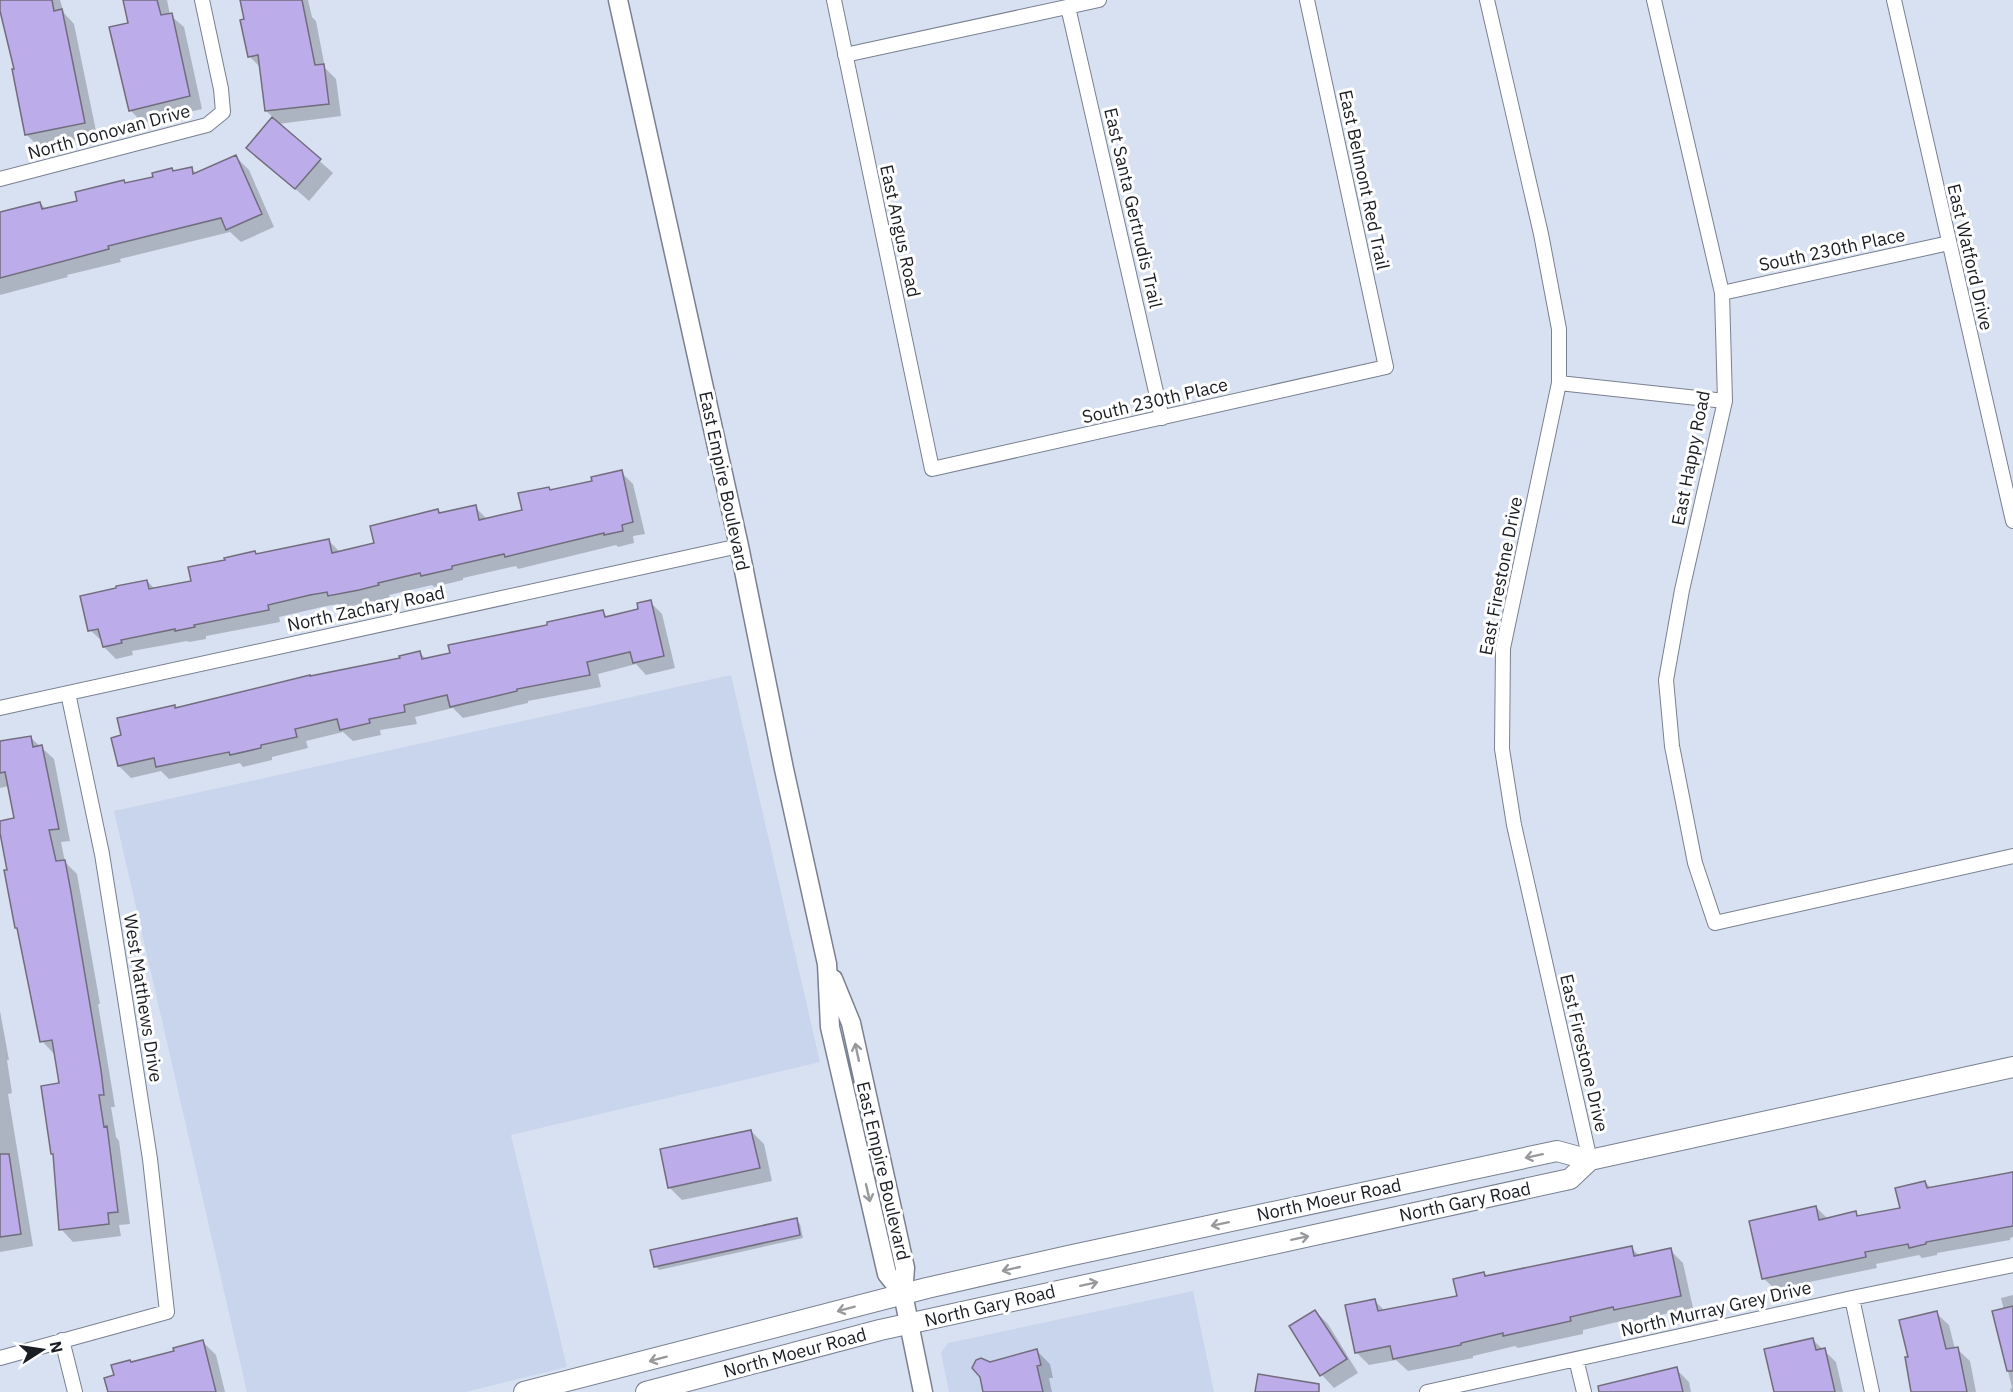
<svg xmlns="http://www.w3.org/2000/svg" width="2013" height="1392" font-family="'IBM Plex Sans',sans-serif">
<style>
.built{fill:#c9d5ed}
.shadow{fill:#0003}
.building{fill:#bdacea;stroke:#716d7d;stroke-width:1.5}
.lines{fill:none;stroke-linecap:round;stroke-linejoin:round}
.minor-casing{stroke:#798090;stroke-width:16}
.tertiary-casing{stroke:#798090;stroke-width:21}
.secondary-casing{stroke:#798090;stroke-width:22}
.minor{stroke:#fff;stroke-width:14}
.tertiary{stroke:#fff;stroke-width:18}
.secondary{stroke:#fff;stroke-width:20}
.oneway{stroke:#98999c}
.labels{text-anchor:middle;stroke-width:6;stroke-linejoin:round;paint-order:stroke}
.street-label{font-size:18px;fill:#1a1d23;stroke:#fff}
</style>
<rect width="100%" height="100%" fill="#d8e1f2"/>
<path class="built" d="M731,675L820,1062L511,1135L567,1367L466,1392H247L114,811Z
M1193,1291L1214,1392H949L941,1353L948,1343Z"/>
<path class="shadow" d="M0,0H60L64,13L74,24L97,136L39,147L26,134L16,70Z
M124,0H167L170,15L184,27L202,109L143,123L130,110V24Z
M241,0H308L312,17L316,21L325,68L336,79L341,116L278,124L333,173L309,201L249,148L274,118L266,111L261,68L249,56L246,20Z
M236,157L249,170L274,227L241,242L230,232L120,259L121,262L67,275L68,277L0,295V213L40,203L46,209L79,202L126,185L155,178L172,169L175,172L191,168L197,174Z
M621,472L633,484L645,534L633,536L634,543L618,547L616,545L518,569L516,566L463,578V580L434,587L432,585L389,595L390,597L371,602L342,608L338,604L322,607L279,617L280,622L206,636V639L189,642L187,641L132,651L133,655L116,659L104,647L103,642L90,630L147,581L155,589L193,582L226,561L254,552L258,556L329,541L340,552L376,544L437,510L441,514L475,507L488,520L523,511L551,492L594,482Z
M650,602L662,614L675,668L646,675L636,664L598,674L601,687L528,701V703L463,718L453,708L415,717L417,724L380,730L381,735L353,741L343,732L306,741L308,748L272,757V760L243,767L240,763L169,779L161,771L131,778L119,766L123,737L174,707L176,709L401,659L420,653L427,660L603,612L608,618L640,610Z
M30,737L54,759L70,841L61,842L65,862L77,874L100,1004H98L115,1107H111L116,1137L119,1141L130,1224L119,1225L121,1236L73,1242L61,1229L55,1156L52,1154L61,1084L56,1053L54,1054L42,1041L0,826V822L16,819L9,786L0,788V743Z
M0,1011L9,1060H7L12,1093L8,1094L33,1246L0,1252Z
M751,1131L764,1144L772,1181L682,1200L669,1187Z
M2013,1171V1237L2010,1238V1240L1937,1253V1255L1922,1258L1919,1255L1876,1264L1877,1268L1775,1289L1763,1278L1816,1207L1828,1219L1855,1213L1860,1217L1902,1209L1925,1182L1931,1188L2009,1174V1172Z
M796,1220L800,1224L803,1238L659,1270L655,1266Z
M1631,1248L1640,1256L1670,1250L1683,1263L1693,1308L1628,1322L1626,1320L1583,1330V1334L1518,1348L1515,1346L1473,1356V1358L1408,1371L1396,1360L1369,1365L1356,1352L1375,1301L1385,1311L1459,1298L1484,1273L1488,1277Z
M2013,1295V1392H2011L2010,1389L2012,1388L1994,1312L2004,1310L2001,1298Z
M1315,1311L1328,1324L1358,1373L1334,1388L1322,1375Z
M1936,1313L1949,1325L1955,1349H1957L1970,1361L1976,1392H1912L1910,1358Z
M1813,1340L1836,1362L1843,1392H1775Z
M203,1342L216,1355L225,1392H109L116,1376Z
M1037,1351L1050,1364L1053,1378H1049L1052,1392H985Z
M1676,1369L1689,1382L1691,1392H1623Z"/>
<path class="building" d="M0,0H52L54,11L62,9L85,123L25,135L12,69H14L0,11Z
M123,0H157L161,15L172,13L190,96L129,111L109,27L128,23Z
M240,0H302L315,65L324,64L329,104L265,111L258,55L248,57L240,20L244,19Z
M272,117L321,159L295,189L246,148Z
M236,155L262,214L226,230L221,218L108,246L109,249L0,278V212L40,202L42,209L77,201L75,192L124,180L125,183L153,177L152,173L172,168L173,171L192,167L193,174Z
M622,470L633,522L622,525L623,531L604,535V533L505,557L504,554L452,566V569L421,576L420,573L378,583L379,585L359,590L328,596L327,592L310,595L268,605L269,610L194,625L195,627L175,631V629L121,640L122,643L103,647L98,629L88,631L80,596L116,588V586L147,580L149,589L191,581L188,567L225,560L224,558L255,551L256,554L329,539L332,553L374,543L370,526L438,509L439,513L476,505L479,520L522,510L518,493L549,487L550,490L592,481L591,477Z
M651,600L664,656L633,663L630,652L587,662L590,675L517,689V691L450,707L447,695L404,705L405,712L369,719L370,723L340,730L337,719L295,729L297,737L261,745V748L230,755L229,752L156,767L154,758L118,766L111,738L121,735L117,718L175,705V708L310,675V676L400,658L399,656L420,651L422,659L450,653L448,645L547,625V622L603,610L605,617L638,609L637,603Z
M31,736L33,747L42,745L59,829L49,830L56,861L65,860L71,892L101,1070L104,1095H99L104,1127L107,1126L118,1212L108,1213L109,1224L59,1230L53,1154H51L41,1086L59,1083L52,1040L40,1042L17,928H15L4,870H7L0,833V821L14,818L5,772L0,773V741Z
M751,1130L760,1168L668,1188L660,1149Z
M0,1154H9L21,1234L0,1237Z
M2013,1172V1226L1926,1242V1244L1909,1248L1908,1244L1865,1252L1866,1257L1762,1279L1749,1221L1816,1206L1819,1220L1856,1211L1857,1216L1900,1208L1895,1188L1925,1181L1927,1188Z
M797,1218L800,1235L654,1267L650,1250Z
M1632,1246L1634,1256L1671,1248L1681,1296L1614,1310L1613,1307L1570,1317L1571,1321L1503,1336V1333L1461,1343V1345L1393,1359L1390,1346L1355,1353L1345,1305L1375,1299L1378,1311L1457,1296L1453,1279L1484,1272L1485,1276Z
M2013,1306V1371H2007L1992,1311Z
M1315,1310L1347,1359L1320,1376L1289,1326Z
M1937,1311L1946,1349L1958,1347L1967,1392H1911L1905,1357H1908L1899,1320Z
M1813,1338L1816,1350L1825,1348L1835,1392H1774L1764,1349Z
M203,1340L216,1392H108L104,1378L114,1375L111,1365L130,1360L131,1362L174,1351L173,1348Z
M1037,1349L1041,1365L1037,1366L1043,1392H983L980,1377L972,1368L976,1360L981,1358L990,1362Z
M1677,1367L1683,1392H1599L1598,1386Z
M1258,1374L1319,1384V1392H1255Z"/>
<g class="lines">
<g class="minor-casing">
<path id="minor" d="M834,0L932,469L1386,367L1307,0
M1487,0L1541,234L1559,329V383L1503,648L1502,749L1514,825L1590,1160
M1654,0L1722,293L1725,401L1682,590L1666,680L1672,746L1695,863L1715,923L2013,856
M1894,0L2013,521
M1068,7L1162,418
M845,55L1099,0
M0,179L207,125L223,112L221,89L202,0
M1722,293L1949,243
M1559,383L1725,401
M0,708L739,546
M1852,1298L1872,1392
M62,1340L75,1392
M0,1358L167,1312L150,1159L124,992L102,854L68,693
M1576,1359L1584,1392
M1427,1392L1852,1298L2013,1265"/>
</g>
<g class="tertiary-casing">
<path id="tertiary" d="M618,0L739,546L784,769L827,964L830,1027L887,1274L903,1294
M833,979L851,1023L905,1268L903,1294L923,1392"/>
</g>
<g class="secondary-casing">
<path id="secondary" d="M524,1392L927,1288L1068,1256L1557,1151L1590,1160
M646,1392L880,1330L1570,1179L1590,1160L2013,1067"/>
</g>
<use href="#minor" class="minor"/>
<use href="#tertiary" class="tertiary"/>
<use href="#secondary" class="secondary"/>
</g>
<defs><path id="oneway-shaft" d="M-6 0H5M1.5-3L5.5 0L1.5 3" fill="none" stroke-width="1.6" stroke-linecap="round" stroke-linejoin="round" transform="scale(1.5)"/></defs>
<g class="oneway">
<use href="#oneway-shaft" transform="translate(857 1052) rotate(-102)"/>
<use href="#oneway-shaft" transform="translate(1534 1156) rotate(168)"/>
<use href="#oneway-shaft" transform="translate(868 1193) rotate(77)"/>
<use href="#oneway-shaft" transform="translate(1220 1224) rotate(168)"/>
<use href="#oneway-shaft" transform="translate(1300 1238) rotate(-12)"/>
<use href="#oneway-shaft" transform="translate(1011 1269) rotate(167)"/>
<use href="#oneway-shaft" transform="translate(1089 1284) rotate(-12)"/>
<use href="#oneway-shaft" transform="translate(846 1309) rotate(165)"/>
<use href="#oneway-shaft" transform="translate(658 1359) rotate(165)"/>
</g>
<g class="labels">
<g class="street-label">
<text transform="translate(109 132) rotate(-15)" y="6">North Donovan Drive</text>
<text transform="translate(1364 180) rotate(78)" y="6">East Belmont Red Trail</text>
<text transform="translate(1133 208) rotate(77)" y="6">East Santa Gertrudis Trail</text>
<text transform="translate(900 231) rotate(78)" y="6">East Angus Road</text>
<text transform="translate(1832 250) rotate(-12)" y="6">South 230th Place</text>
<text transform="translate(1970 257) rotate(77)" y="6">East Watford Drive</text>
<text transform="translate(1155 401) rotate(-13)" y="6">South 230th Place</text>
<text transform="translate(1691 458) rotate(-79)" y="6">East Happy Road</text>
<text transform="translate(724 481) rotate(78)" y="6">East Empire Boulevard</text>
<text transform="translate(1501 576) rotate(-79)" y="6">East Firestone Drive</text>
<text transform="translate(366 609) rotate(-12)" y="6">North Zachary Road</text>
<text transform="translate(143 998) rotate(81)" y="6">West Matthews Drive</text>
<text transform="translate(1584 1053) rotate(77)" y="6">East Firestone Drive</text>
<text transform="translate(883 1171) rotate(77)" y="6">East Empire Boulevard</text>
<text transform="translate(1329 1200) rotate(-12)" y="6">North Moeur Road</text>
<text transform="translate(1465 1202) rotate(-12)" y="6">North Gary Road</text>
<text transform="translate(990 1306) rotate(-13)" y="6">North Gary Road</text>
<text transform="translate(1716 1309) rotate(-13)" y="6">North Murray Grey Drive</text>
<text transform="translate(795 1353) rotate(-15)" y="6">North Moeur Road</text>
</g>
</g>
<g transform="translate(42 1350) rotate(78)" stroke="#ffffff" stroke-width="4.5" paint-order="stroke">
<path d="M0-4.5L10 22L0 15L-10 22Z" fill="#1a1d23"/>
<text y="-9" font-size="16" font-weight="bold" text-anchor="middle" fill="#1a1d23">N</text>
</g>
</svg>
